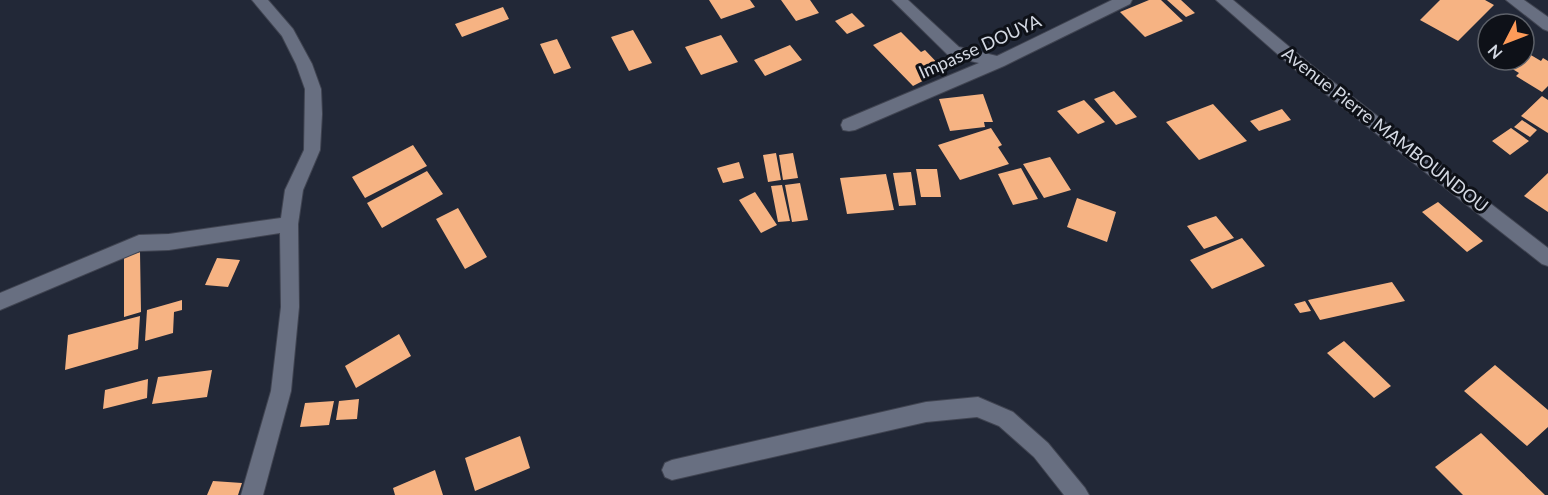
<svg xmlns="http://www.w3.org/2000/svg" width="1548" height="495" font-family="Lato,sans-serif">
<style>
.building{fill:#f6b383}
.lines{fill:none;stroke-linecap:round;stroke-linejoin:round}
.minor-casing{stroke:#404451;stroke-width:2}
.minor{fill:#686f81;fill-rule:evenodd}
.labels{text-anchor:middle;stroke-width:6;stroke-linejoin:round;paint-order:stroke}
.street-label{font-size:18px;fill:#d4d9e3;stroke:#0e1118}
</style>
<rect width="100%" height="100%" fill="#222837"/>
<path class="building" d="M709,0H750L755,7L721,19Z
M781,0H810L819,13L796,21Z
M1149,0H1161L1183,21L1145,37L1120,12Z
M1167,0H1181L1195,13L1186,17Z
M1440,0H1485L1494,5L1458,41L1420,20Z
M503,7L509,19L462,37L455,24Z
M852,13L865,26L847,34L835,21Z
M633,30L652,63L629,71L611,37Z
M901,32L921,52L925,50L944,70L913,86L873,45Z
M721,35L738,62L701,75L685,47Z
M557,39L571,68L554,74L540,44Z
M790,45L802,60L765,76L754,60Z
M1524,51L1541,61L1543,58L1548,61V86L1542,92L1516,76L1519,73L1501,62L1504,60H1524Z
M1114,91L1137,117L1116,125L1094,99Z
M983,94L993,122H984L985,127L950,131L939,99Z
M1542,96L1548,100V133L1521,116Z
M1084,100L1105,122L1078,134L1057,111Z
M1213,104L1247,141L1199,160L1166,122Z
M1282,109L1291,120L1259,131L1250,121Z
M1522,120L1537,130L1530,137L1514,127Z
M991,128L1002,145L998,147L1009,164L960,180L938,145Z
M1511,128L1529,141L1510,155L1492,141Z
M413,145L427,166L365,198L352,177Z
M776,153L781,180L768,182L763,155Z
M793,153L798,178L783,180L779,155Z
M1050,157L1071,190L1044,198L1023,164Z
M739,162L744,178L723,183L717,168Z
M1021,168L1038,199L1013,205L998,174Z
M916,169H937L941,197H921Z
M427,171L443,194L382,228L367,203Z
M911,172L916,205L899,206L893,173Z
M1548,173V212L1524,196Z
M886,174L894,210L847,214L840,178Z
M800,183L808,220L792,222L785,185Z
M782,185L790,221L778,222L771,186Z
M755,192L777,225L761,233L739,200Z
M1077,198L1116,212L1107,242L1067,227Z
M1438,202L1483,241L1467,252L1422,212Z
M458,208L487,257L465,269L436,219Z
M1216,216L1234,238L1204,249L1187,226Z
M1242,238L1265,266L1212,289L1190,260Z
M140,252L141,312L124,317V257Z
M217,258L240,260L228,287L205,285Z
M1392,282L1405,301L1320,320L1308,300Z
M182,300V310L174,312L173,333L145,341L147,310Z
M1305,301L1311,311L1300,313L1294,304Z
M140,316L138,349L65,370L68,335Z
M399,334L411,356L356,388L345,366Z
M1344,341L1391,386L1374,398L1327,353Z
M1495,365L1548,410V427L1527,446L1464,391Z
M212,370L207,397L152,404L158,377Z
M148,379L147,398L103,409L105,390Z
M359,399L357,419L336,420L339,401Z
M334,401L329,425L300,427L305,403Z
M1481,433L1545,495H1463L1435,467Z
M520,436L530,468L475,491L465,458Z
M435,470L443,495H395L393,488Z
M213,481L242,483L238,495H207Z"/>
<g class="lines">
<g class="minor-casing">
<path id="minor" d="M252,0H268L293,29L312,64L321,89L322,114L320,150L303,190L298,224L299,307L291,391L263,495H241L271,391L281,307L280,233L169,250L140,251L0,310V293L139,235L169,234L281,218L285,190L304,150L305,89L296,64L282,36Z
M892,0H908L959,47L997,56L1112,0H1132L1130,4L1004,66L855,130L849,131L843,130L841,125L843,120L979,63L949,56Z
M1216,0H1233L1310,64L1548,248V266L1542,264L1298,72Z
M1506,0H1524L1548,17V31L1543,29Z
M978,397L1013,412L1048,443L1085,488L1089,495H1064L1034,457L999,426L977,417L926,422L672,480L665,477L662,470L665,463L672,460L926,402Z"/>
</g>
<use href="#minor" class="minor"/>
</g>
<g class="labels">
<g class="street-label">
<text transform="translate(980 47) rotate(-24)" y="6">Impasse DOUYA</text>
<text transform="translate(1385 130) rotate(38)" y="6">Avenue Pierre MAMBOUNDOU</text>
</g>
</g>
<g transform="translate(1506 42) rotate(228)"><circle r="28" fill="#0e1118" stroke="#5d6169" stroke-width="1.5"/>
<path d="M0-4.5L10 22L0 15L-10 22Z" fill="#fe9b59"/>
<text y="-9" font-size="16" font-weight="bold" text-anchor="middle" fill="#d4d9e3">N</text>
</g>
</svg>
